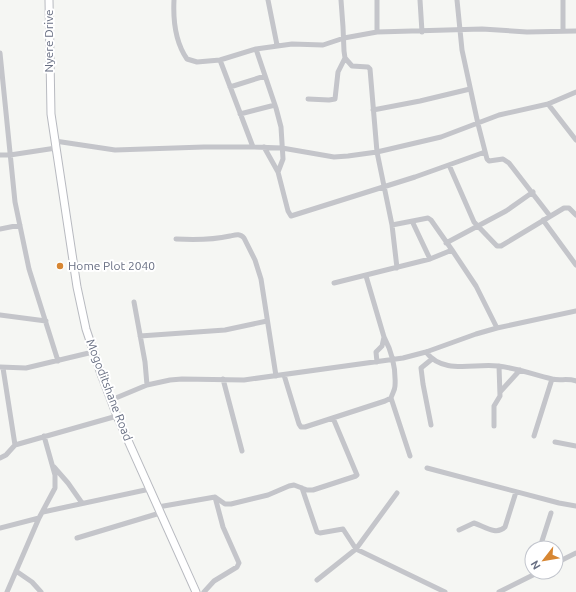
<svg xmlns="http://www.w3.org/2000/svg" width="576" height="592" font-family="Ubuntu,sans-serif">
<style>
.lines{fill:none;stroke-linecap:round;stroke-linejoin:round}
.secondary-casing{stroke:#b8bac0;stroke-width:9}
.minor{stroke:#c4c5ca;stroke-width:5}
.secondary{stroke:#fff;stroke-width:7}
.poi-dot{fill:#d78632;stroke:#fff;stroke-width:1.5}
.labels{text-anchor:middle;stroke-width:4;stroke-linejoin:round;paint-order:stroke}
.street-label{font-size:12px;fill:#676e82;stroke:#fff}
.poi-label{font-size:12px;fill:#676e82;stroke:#fff;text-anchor:start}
</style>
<rect width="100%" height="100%" fill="#f5f6f3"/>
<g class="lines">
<g class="secondary-casing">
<path id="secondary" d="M49,0L51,114L77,287L86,329L101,374L117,416L196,592"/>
</g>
<path class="minor" d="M174,0C173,20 176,43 187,59L197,62L220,60L256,49L292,44L323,45L344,38L377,32L482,29L527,32L576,31
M268,0L277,45
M341,0L343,27L344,51L345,58L352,66L368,67L370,69L377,152L392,225L397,268
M377,0V32
M420,0L422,32
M457,0L462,50L478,124L487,159L489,161L503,159L509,163L550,216
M563,31V0
M256,49L276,108L281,127L283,159L278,172L288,211L291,216L415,177L485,152
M0,53L15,202L29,269L58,361
M220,60L253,147
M230,87L265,76
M308,99L329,100L335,99L338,72L345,58
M548,104L576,140
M373,110L420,101L470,89
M240,114L275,105
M55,141L115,150L204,147H253L282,148L334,157L348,156L377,152L441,137L499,115L548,104L576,92
M264,147L278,172
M0,155H10L56,148
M449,165L474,222L497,246H501L564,208H569L576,215
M543,220L576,265
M412,221L430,259
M392,225L428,218L431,220L452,250
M0,229L20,225
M176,239C194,240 212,240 230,236C235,235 240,233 244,238L255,260L261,279L276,376
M446,243L506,211L533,192
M366,276L384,337L382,346L376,352L377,362
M334,283L430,259L452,250L476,286L497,328
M134,302L145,362L147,385
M0,315L46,321
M140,336L225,330L267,321
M426,352C443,375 474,363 498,366C517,368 534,375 552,379C560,381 568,378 576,381
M0,367L26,368L93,352
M3,368L15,445
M284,375L299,424L301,427H305L385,401L391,398C392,394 395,390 395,386C396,369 392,352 384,337
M223,379L242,451
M500,392L520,370
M391,398L410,456
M111,400L147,385L170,380L182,379L244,380L403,358L426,352L476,334L497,328L576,311
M431,425L423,384L421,368L432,359
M494,426V406L500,396L499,366
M534,436L552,379
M555,442L576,446
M0,458L6,455L15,445L117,416
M54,467L68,483L82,503
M427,468L559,503L576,506
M302,488L317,532L320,533L343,529L356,549L397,493
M158,507L215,497L225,504H231L268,495L289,486L294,485L307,490H313L356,476L357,475L333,418
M43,512L150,489
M0,528L39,518
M459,530L474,523C484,526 496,536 505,527L516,492
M77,538L160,513
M542,548L541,544L551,513
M556,563L576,553
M16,571L32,582L41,592
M317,580L356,549L445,592
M7,592L39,518L55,488V475L44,436
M204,592L214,581L237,567L239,563L223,527L215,497
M499,592L539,572"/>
<use href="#secondary" class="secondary"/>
</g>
<circle class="poi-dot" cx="60" cy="266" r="4"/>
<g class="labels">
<g class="street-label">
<text transform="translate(49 41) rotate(-90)" y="4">Nyere Drive</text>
<text transform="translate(109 390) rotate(69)" y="4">Mogoditshane Road</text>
</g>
<g class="poi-label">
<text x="68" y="270">Home Plot 2040</text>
</g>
</g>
<g transform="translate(544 560) rotate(239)"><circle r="19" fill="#ffffff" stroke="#c2c5cd"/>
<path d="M0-3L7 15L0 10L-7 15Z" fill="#d78632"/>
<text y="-6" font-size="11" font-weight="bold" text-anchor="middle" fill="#676e82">N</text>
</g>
</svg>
